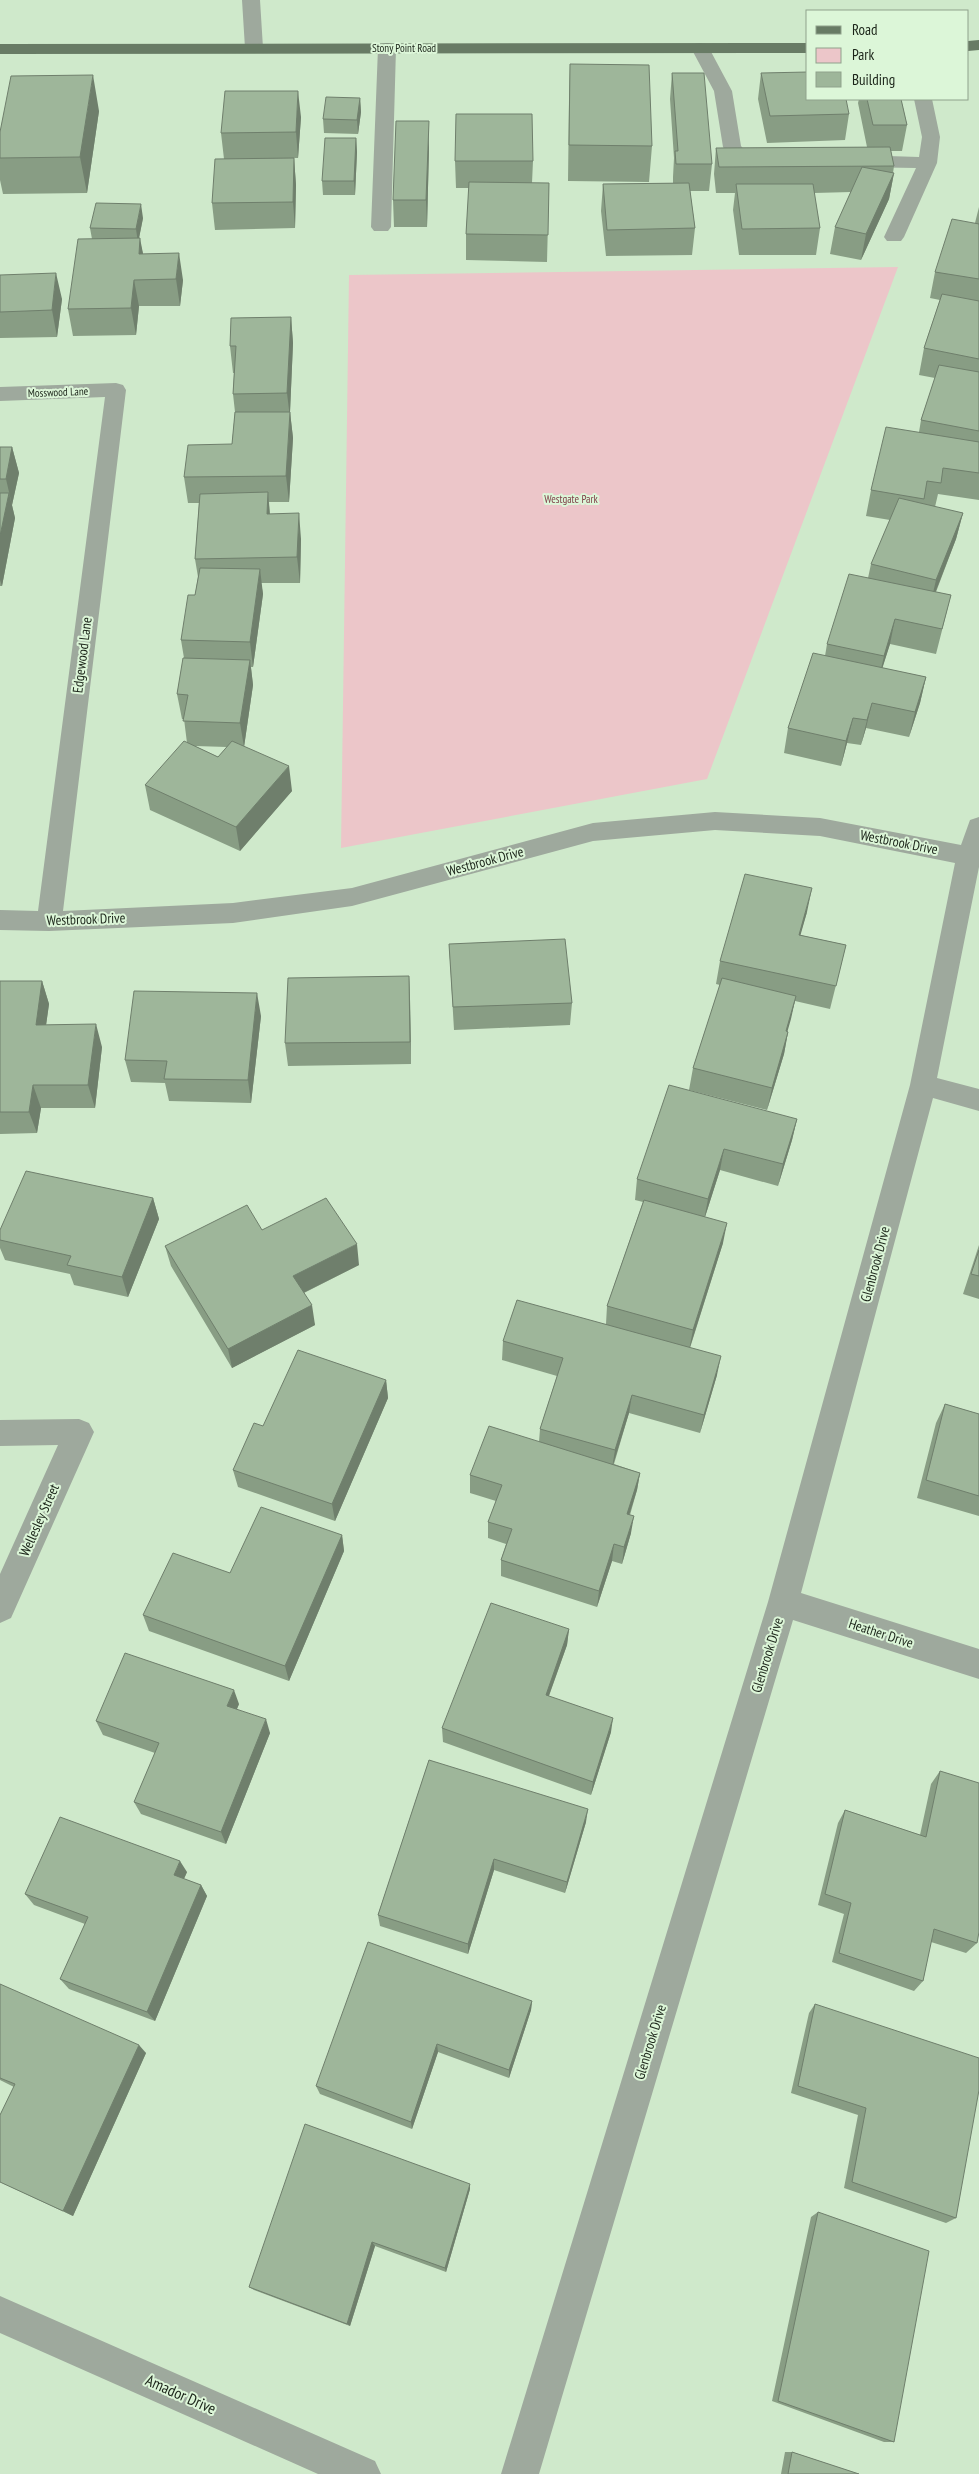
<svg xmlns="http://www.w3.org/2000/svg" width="979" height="2474" font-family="'PT Sans Narrow',sans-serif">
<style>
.green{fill:#ecc6c9}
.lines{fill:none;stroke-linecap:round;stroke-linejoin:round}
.minor{fill:#9ea99d;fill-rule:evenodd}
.major{fill:#687b65;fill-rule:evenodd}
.wall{fill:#889d84;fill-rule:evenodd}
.shaded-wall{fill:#6f7f6c}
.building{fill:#9eb69a;stroke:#6f7f6c}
.labels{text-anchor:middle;stroke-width:4;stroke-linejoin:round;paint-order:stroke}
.far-street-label{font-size:11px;fill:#1b2419;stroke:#dcf6d8}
.far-park-label{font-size:11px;fill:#7f4149;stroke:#dcf6d8}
.street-label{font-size:14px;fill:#1b2419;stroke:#dcf6d8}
.near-street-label{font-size:16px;fill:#1b2419;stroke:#dcf6d8}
</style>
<rect width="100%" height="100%" fill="#cfe9cb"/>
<path class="green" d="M898,267L707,779L341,848L349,275Z"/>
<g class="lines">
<path class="minor" d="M242,0H260L263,48L260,52H248L245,48Z
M387,43L393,44L396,48L391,227L388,231H374L371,227L378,48L381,44Z
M700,43L706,44L709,48L732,91L741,146L746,152L773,155L775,159L773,163L766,165L733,161L723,147L714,91L691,48L694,44Z
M914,99H932L940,137L937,163L904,237L901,241H887L884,237L916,168L856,167L849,165L847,161L849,157L856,155L919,157L922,137Z
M116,383L123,385L126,390L63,911L233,903L352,888L593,823L715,812L820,818L961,845L970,820L979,817V867L937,1078L979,1089V1111L933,1098L801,1593L979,1649V1679L793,1620L539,2474H501L768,1602L910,1085L955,863L820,836L715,830L593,841L352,906L233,923L49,931L0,930V910L38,911L105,397L0,401V387Z
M79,1419L89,1423L94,1432L11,1618L0,1623V1574L58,1445L0,1446V1420Z
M0,2296L375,2461L381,2474H318L0,2333Z"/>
<path class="major" d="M979,40V50L968,51V41Z
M808,43V53L0,54V44Z"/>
</g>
<path class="wall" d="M570,64L652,146L649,182L568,181L569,100Z
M672,73L712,164L709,191H690L695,228L692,255L606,256L601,211L603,184L673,183V177L674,158L670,99Z
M761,73L849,114L845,140L767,143L758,99Z
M360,98L361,112L358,134L324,133L323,119Z
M859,99H901L907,125L902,151H891L894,166L893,173H894L889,199L861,260L830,254L835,227L851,192L814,193L820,228L816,255H739L733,210L735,193H716L714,174L716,148L867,147L858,103Z
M99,111L87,193L3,194L0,180V132Z
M301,117L298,158H294L296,185L295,228L215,230L212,203L224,159L221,133Z
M356,138L357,152L355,195H323L322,181Z
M429,148L427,227H394L393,200Z
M455,161H533L532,183H549L547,262L466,260V234L469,188H456Z
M979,207V500L938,494L935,507L963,513L956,539L936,592L951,595L936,654L890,644L882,668L926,677L920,703L909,737L866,728L861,745L847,743L841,766L784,753L788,728L825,656L827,644L868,578L871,564L890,520L866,516L871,490L919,432L921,420L935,378L919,375L924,348L940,300L930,298L935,272L975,223Z
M143,218L139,238L143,254L183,280L180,306H139L136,335L73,336L68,309L92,239L90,228Z
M0,275L62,299L57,337L0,338Z
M291,317L293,343L290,412L293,438L289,502H269L270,514L301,539L300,583H261L263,594L253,667H251L253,685L244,747L292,791L240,851L150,810L145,785L187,743L184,719H182L177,694L184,658L181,640L195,595L198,577L195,559L199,503H188L184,477L232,444L235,412L233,394L234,373H233L230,346ZM195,746L227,747L218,757Z
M0,447H12L19,473L12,505L15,518L2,586H0Z
M807,912L800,935L846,945L830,1009L795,1001L787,1031L788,1032L784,1054L767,1110L689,1090L693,1068L720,985L716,984L720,961Z
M449,944L572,1003L570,1025L454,1030Z
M409,976L410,999L411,1064L288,1066L285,1043Z
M0,981H42L49,1004L46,1025L102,1047L95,1108H41L37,1133L0,1134Z
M261,1016L251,1103L169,1101L165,1083L131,1082L125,1060Z
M797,1119L792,1140L778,1186L720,1170L705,1217L723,1243L690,1348L717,1375L700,1433L629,1413L614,1464L640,1473L637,1490L630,1515L631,1533L622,1564L612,1561L597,1607L501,1576V1560L506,1544L488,1538V1522L496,1501L470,1493V1475L539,1442L540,1429L557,1376L502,1360L503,1341L606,1324L607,1306L643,1202L635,1200L637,1179Z
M153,1198L159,1219L128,1297L74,1285L70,1274L5,1260L0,1248V1230Z
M262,1230L359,1265L304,1293L315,1325L232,1368L171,1266L165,1246Z
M979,1245V1299L963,1294Z
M386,1380L388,1398L335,1521L238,1487L233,1470Z
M945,1404L979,1414V1516L917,1498L936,1423Z
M342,1535L344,1551L289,1681L149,1631L143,1615L230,1573Z
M569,1629L567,1645L549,1696L611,1732L591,1795L443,1742L442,1728Z
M239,1704L237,1709L270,1733L226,1844L141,1814L134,1802L155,1753L103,1735L96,1721Z
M429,1760L586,1822L565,1893L494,1870L468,1954L380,1926L378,1915Z
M940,1771L977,1943L966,1953L931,1942L923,1981L914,1991L832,1962L844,1914L818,1905L838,1823L845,1810L920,1835L931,1784Z
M187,1872L184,1879L201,1885L207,1896L155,2021L69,1989L60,1979L85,1924L34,1905L25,1894Z
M0,1984L146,2053L73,2216L0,2182V2115L14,2087L0,2080Z
M532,2001L531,2010L509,2078L438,2052L412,2129L320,2094L316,2086Z
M815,2004L956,2218L946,2223L844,2188L858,2115L791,2093L809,2013Z
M470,2189L446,2272L375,2246L350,2326L254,2290L249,2287Z
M818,2212L894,2442H884L772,2401L811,2217Z
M785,2452H792L859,2474H781Z"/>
<path class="shaded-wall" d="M93,75L99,111L87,193L80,157Z
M298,91L301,117L298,158L296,132Z
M360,98L361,112L358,134L357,120Z
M429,121V148L427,227L426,200Z
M356,138L357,152L355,195L354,181Z
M294,158L296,185L295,228L293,202Z
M894,173L889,199L861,260L866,234Z
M141,204L143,218L138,243L136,229Z
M140,238L145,264L143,280L139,254Z
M179,253L183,280L180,306L176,279Z
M56,273L62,299L57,337L52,310Z
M134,280L139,306L136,335L131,308Z
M291,317L293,343L290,412L293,438L289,502L286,476L290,418L287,393Z
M12,447L19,473L12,505L6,479Z
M268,492L270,518L267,514Z
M9,493L15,518L2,586L0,580V536Z
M299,513L301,539L300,583L297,557Z
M963,513L956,539L930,606L936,580Z
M260,569L263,594L253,667L250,642Z
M895,619L890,644L878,682L884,656Z
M250,660L253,685L244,747L240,723Z
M926,677L920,703L909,737L915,712Z
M872,703L866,728L861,745L867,720Z
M853,718L847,743L841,766L846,741Z
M289,766L292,791L240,851L236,827Z
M812,888L807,912L794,958L799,935Z
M409,976L410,999L411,1064L410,1042Z
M42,981L49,1004L43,1047L36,1025Z
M257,993L261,1016L251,1103L248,1080Z
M796,996L791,1019L781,1054L786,1031Z
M96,1024L102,1047L95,1108L88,1085Z
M788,1032L784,1054L767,1110L772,1088Z
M33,1085L41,1108L37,1133L29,1112Z
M797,1119L792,1140L778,1186L783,1164Z
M724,1149L720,1170L704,1220L708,1199Z
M153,1198L159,1219L128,1297L122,1277Z
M727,1223L723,1243L689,1350L693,1330Z
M357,1244L359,1265L297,1296L293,1276Z
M312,1305L315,1325L232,1368L228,1349Z
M721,1356L717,1375L700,1433L704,1415Z
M386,1380L388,1398L335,1521L332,1504Z
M632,1395L629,1413L612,1468L615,1450Z
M640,1473L637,1490L624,1531L627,1514Z
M634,1516L631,1533L622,1564L624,1547Z
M342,1535L344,1551L289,1681L285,1666Z
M614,1544L612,1561L597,1607L599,1591Z
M569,1629L567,1645L544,1709L546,1695Z
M234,1690L239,1704L232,1720L227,1706Z
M613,1718L611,1732L591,1795L593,1782Z
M266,1719L270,1733L226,1844L221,1832Z
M588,1809L586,1822L565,1893L567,1882Z
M494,1859V1870L468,1954V1944Z
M180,1861L187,1872L180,1887L174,1875Z
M201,1885L207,1896L155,2021L147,2012Z
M532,2001L531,2010L509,2078V2070Z
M437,2044L438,2052L412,2129L411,2122Z
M139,2045L146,2053L73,2216L63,2211Z
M470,2184V2189L446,2272L445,2268Z
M372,2242L375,2246L350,2326L347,2324Z"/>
<path class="building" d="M570,64L649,65L652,146L569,145Z
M808,72V99H846L849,114L770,116L761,73Z
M672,73H704L712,164H676L675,151H678Z
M93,75L80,157L0,158V132L11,76Z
M225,91H298L296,132L221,133Z
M326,97L360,98L357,120L323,119Z
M867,99H901L907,125H873Z
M456,114H532L533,161H455Z
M396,121H429L426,200H393Z
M325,138H356L354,181H322Z
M890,147L894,166L719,167L716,148Z
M294,158L293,202L212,203L215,159Z
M862,167L894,173L866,234L835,227Z
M469,182L549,183L548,235L466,234Z
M689,183L695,228L607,230L603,184Z
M736,184H813L820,228L742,229Z
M96,203L141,204L136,229L90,228Z
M952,219L979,224V279L935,272Z
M140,238L139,254L179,253L176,279L134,280L131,308L68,309L78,239Z
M56,273L52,310L0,312V275Z
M942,294L979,301V359L924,348Z
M291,317L287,393L233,394L236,346H230L231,318Z
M939,365L979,372V431L921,420Z
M235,412H290L286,476L184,477L188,445L232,444Z
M886,427L979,442V473L943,468L941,483L927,481L924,499L871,490Z
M0,447H12L6,479H0Z
M268,492L267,514L299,513L297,557L195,559L200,494Z
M0,493H9L0,536Z
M899,498L963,513L936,580L871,564Z
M200,568L260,569L250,642L181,640L188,595H195Z
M849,574L951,595L942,629L895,619L884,656L827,644Z
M813,653L926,677L915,712L872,703L867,720L853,718L846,741L788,728Z
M183,658L250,660L240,723L183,721L188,695L177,694Z
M184,741L218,757L232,741L289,766L236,827L145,785Z
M745,874L812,888L799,935L846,945L836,986L720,961Z
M565,939L572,1003L453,1007L449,944Z
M409,976L410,1042L285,1043L288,978Z
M722,978L796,996L786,1031L788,1032L772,1088L693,1068Z
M0,981H42L36,1025L96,1024L88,1085H33L29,1112H0Z
M134,991L257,993L248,1080L164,1079L167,1061L125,1060Z
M669,1085L797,1119L783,1164L724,1149L708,1199L637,1179Z
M26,1171L153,1198L122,1277L67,1265L71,1256L0,1240V1230Z
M326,1198L357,1244L293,1276L312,1305L228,1349L165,1246L247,1205L262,1230Z
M644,1200L727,1223L693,1330L607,1306Z
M979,1250V1276L971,1274Z
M517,1300L721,1356L704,1415L632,1395L615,1450L540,1429L563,1358L503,1341Z
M298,1350L386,1380L332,1504L233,1470L254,1423L263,1426Z
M945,1404L979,1414V1496L926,1480Z
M489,1426L640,1473L627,1514L634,1516L624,1547L614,1544L599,1591L501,1560L512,1529L488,1522L502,1485L470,1475Z
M261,1507L342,1535L285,1666L143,1615L173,1553L230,1573Z
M491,1603L569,1629L546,1695L613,1718L593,1782L442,1728Z
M125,1653L234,1690L227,1706L266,1719L221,1832L134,1802L159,1743L96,1721Z
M429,1760L588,1809L567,1882L494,1859L468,1944L378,1915Z
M940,1771L979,1783V1932L977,1943L934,1929L923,1981L839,1953L851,1903L825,1894L845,1810L926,1837Z
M60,1817L180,1861L174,1875L201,1885L147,2012L60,1979L88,1917L25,1894Z
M368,1942L532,2001L509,2070L437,2044L411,2122L316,2086Z
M0,1984L139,2045L63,2211L0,2182V2115L15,2084L0,2078Z
M815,2004L979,2058V2090L956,2218L852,2182L866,2108L798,2086Z
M305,2124L470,2184L445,2268L372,2242L347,2324L249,2287Z
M818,2212L929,2251L894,2442L778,2401Z
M792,2452L859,2474H788Z"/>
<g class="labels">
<g class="far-street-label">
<text x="404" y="52">Stony Point Road</text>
<text transform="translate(58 392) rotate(-2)" y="4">Mosswood Lane</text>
</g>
<g class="far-park-label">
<text x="571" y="503">Westgate Park</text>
</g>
<g class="street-label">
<text transform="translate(82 655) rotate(-83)" y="5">Edgewood Lane</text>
<text transform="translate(899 842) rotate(11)" y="5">Westbrook Drive</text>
<text transform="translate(485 861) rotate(-15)" y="5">Westbrook Drive</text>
<text transform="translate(86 919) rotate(-2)" y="5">Westbrook Drive</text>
<text transform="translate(875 1264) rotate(-75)" y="5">Glenbrook Drive</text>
<text transform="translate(39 1520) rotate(-66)" y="5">Wellesley Street</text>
<text transform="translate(881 1633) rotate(18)" y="5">Heather Drive</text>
<text transform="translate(767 1655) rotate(-73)" y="5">Glenbrook Drive</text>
<text transform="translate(650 2042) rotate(-73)" y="5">Glenbrook Drive</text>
</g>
<g class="near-street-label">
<text transform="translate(181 2394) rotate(24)" y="6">Amador Drive</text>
</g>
</g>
<rect x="806" y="10" width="162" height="90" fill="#dcf6d8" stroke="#8fa28c"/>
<rect x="816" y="26" width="25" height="8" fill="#687b65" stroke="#8fa28c"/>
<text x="852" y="35" font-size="15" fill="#1b2419">Road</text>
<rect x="816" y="48" width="25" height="15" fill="#ecc6c9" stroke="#8fa28c"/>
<text x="852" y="60" font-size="15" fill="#1b2419">Park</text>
<rect x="816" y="72" width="25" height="15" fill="#9eb69a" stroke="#8fa28c"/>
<text x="852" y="85" font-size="15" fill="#1b2419">Building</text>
</svg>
